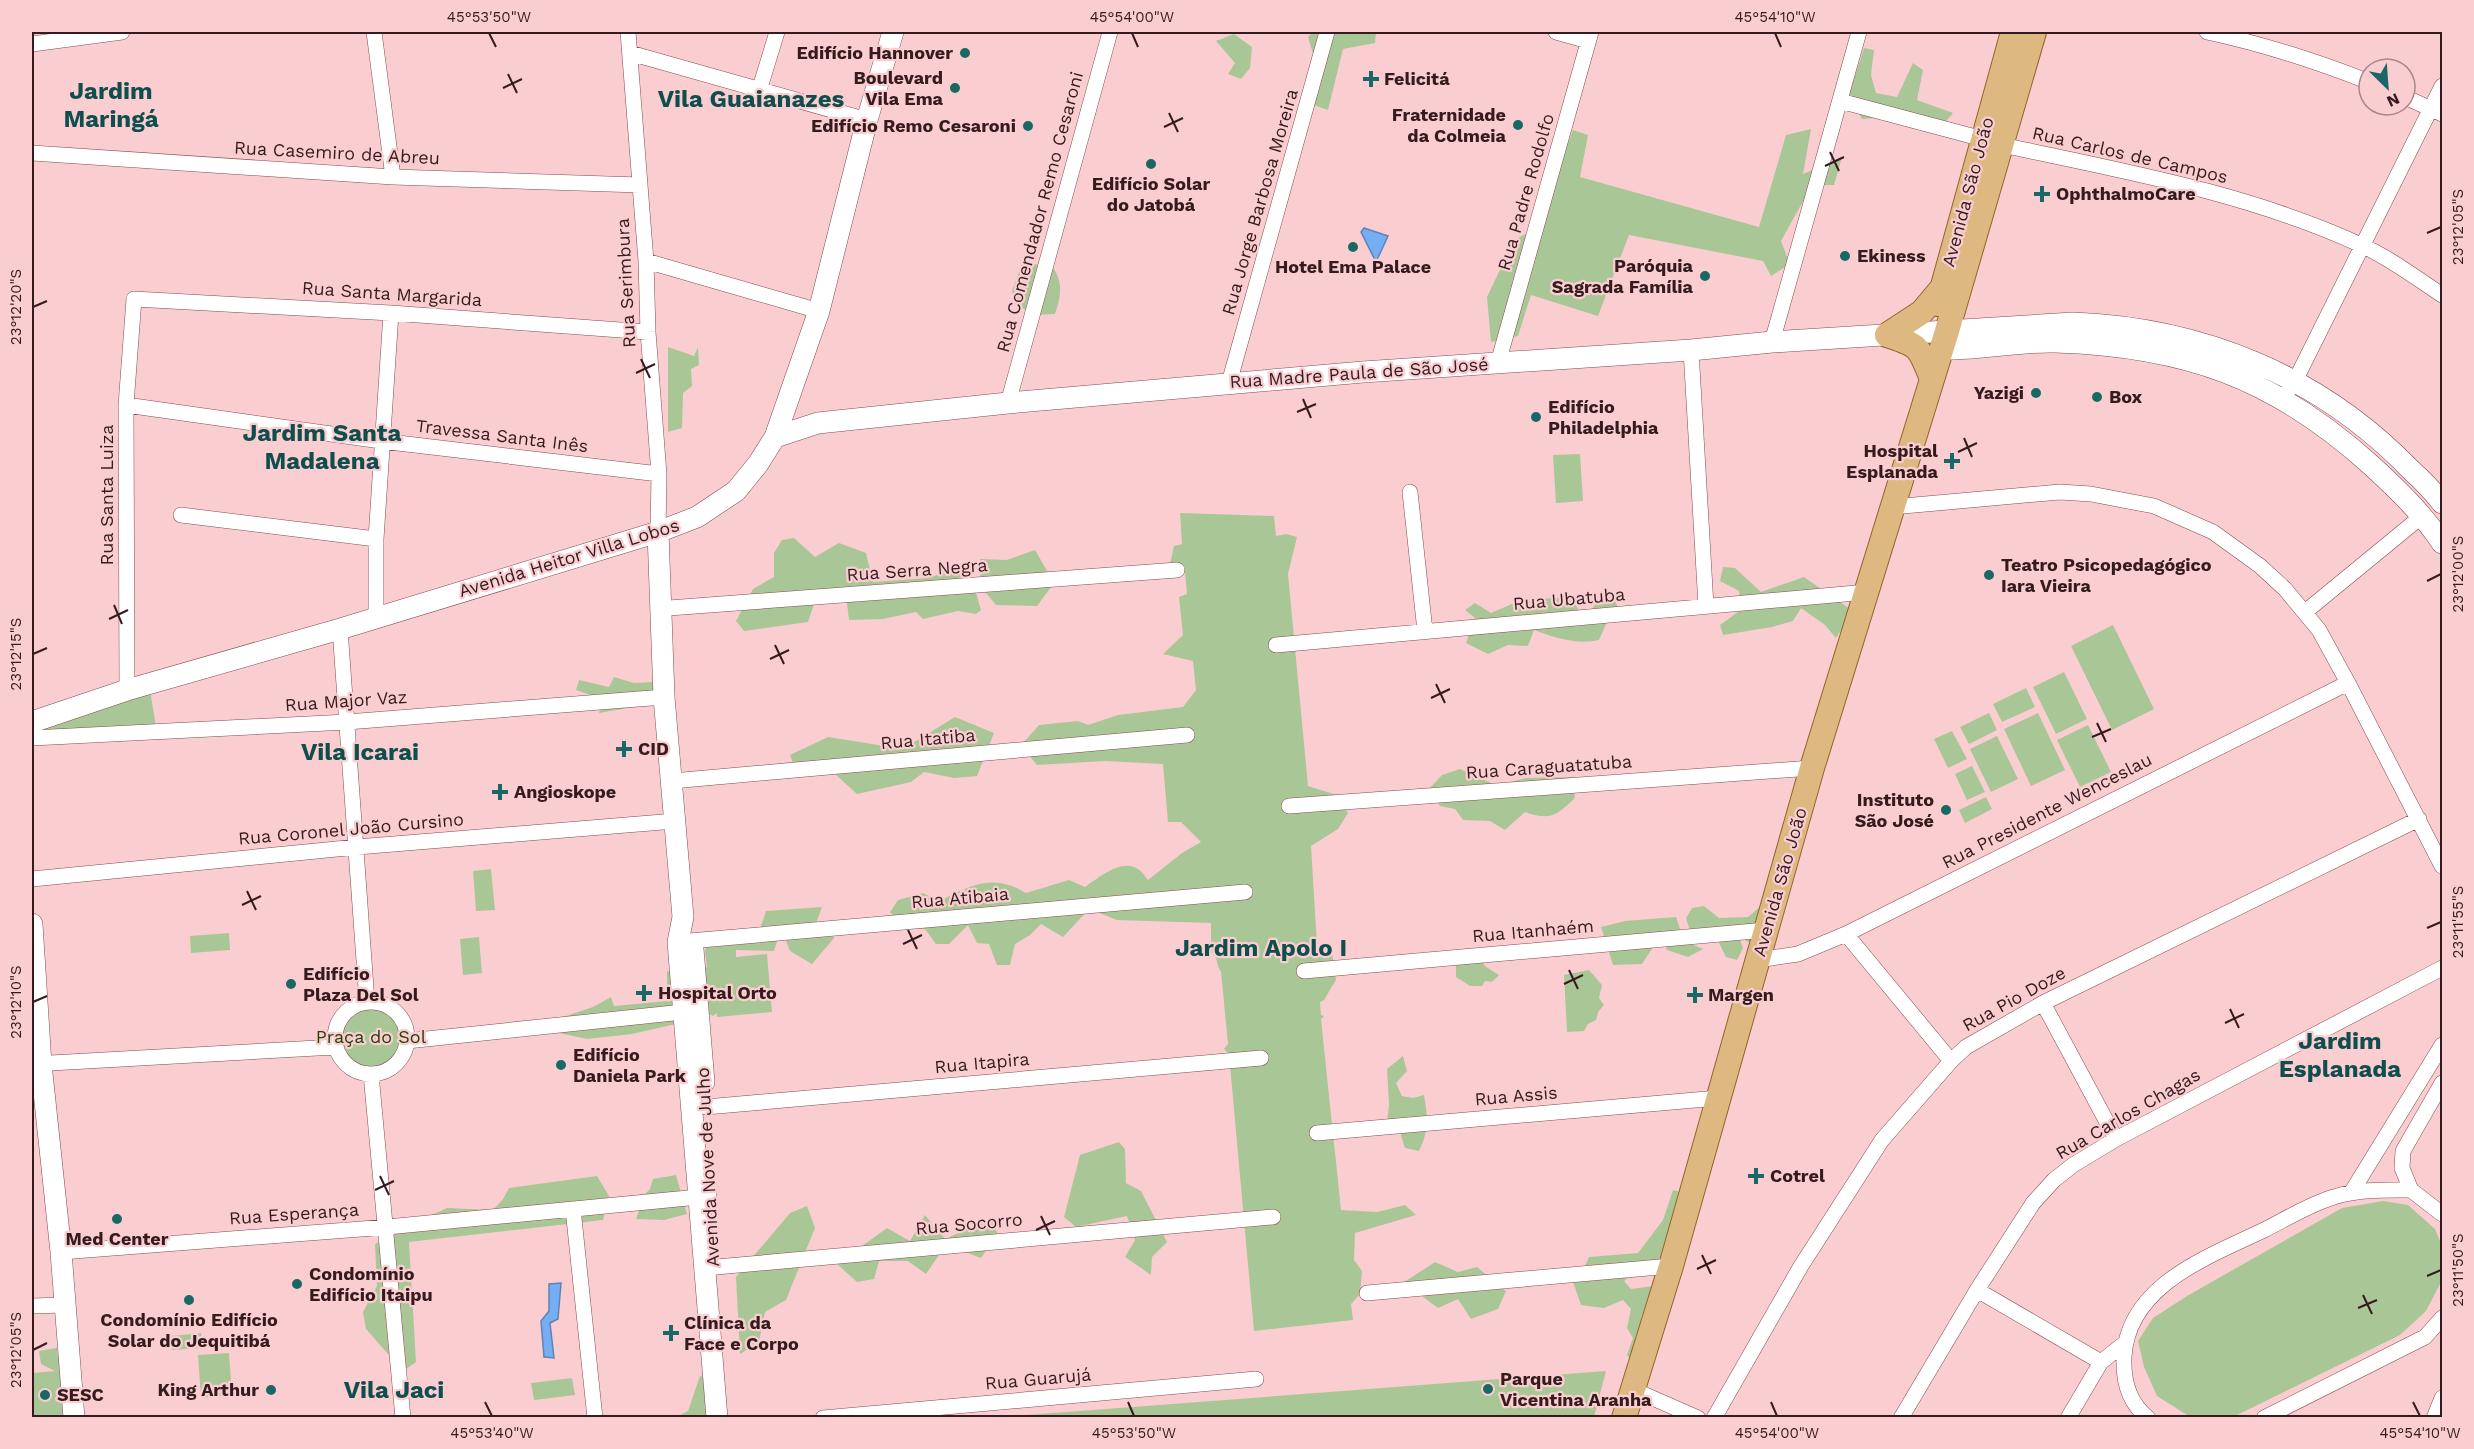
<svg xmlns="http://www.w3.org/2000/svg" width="2474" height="1449" font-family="'Work Sans',sans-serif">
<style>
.green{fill:#a9c796}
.water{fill:#74aef3;stroke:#6182b3;stroke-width:1.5}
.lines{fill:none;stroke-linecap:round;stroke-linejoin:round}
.street-casing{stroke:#864a51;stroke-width:16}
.secondary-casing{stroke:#864a51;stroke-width:22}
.primary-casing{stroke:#946328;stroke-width:26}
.street{stroke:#fff;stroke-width:15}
.secondary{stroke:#fff;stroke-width:21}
.primary{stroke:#ddb981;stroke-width:24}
.ticks{fill:none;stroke:#351b1e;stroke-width:2}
.poi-dot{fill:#1a6866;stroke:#faced1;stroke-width:2}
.labels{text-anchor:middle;stroke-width:4.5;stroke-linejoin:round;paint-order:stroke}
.poi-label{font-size:18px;font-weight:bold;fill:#351b1e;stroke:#faced1;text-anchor:start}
.street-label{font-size:18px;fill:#351b1e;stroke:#faced1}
.park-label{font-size:18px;fill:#244008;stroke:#faced1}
.district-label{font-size:24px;font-weight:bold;fill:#104e4d;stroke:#faced1}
.neatline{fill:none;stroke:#351b1e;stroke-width:2}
.ticks-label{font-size:15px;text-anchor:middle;fill:#351b1e}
</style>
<rect width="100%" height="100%" fill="#faced1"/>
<path class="green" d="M1313,32H1376L1375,43L1343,49L1328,110L1308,103L1318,70L1308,37Z
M1234,34L1252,47L1250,68L1241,79L1228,74L1235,63L1216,41Z
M1864,48L1874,50L1871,75L1876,93L1897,97L1913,63L1923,70L1917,100L1953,113L1935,134L1888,117L1862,119L1849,95Z
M1811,129L1803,174L1842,157L1834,185H1812L1781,241L1790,264L1771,276L1763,261L1629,235L1598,316L1531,295L1518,336L1491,342L1487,297L1514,240L1535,229L1573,130L1588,135L1580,177L1759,227L1786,135Z
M1022,264L1051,265C1064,281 1061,296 1055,314L1035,315L1015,304L1012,291Z
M668,347L694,356L698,347L699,365L691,369L692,386L683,393L682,428L668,432Z
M1580,454L1583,501L1556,503L1553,455Z
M1180,513L1274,516L1276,536L1286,534L1297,537L1288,574L1308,786L1337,795L1348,813L1338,829L1311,846L1317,945L1332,953L1336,980L1324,1000L1320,1002L1321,1015L1324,1016L1321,1019L1341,1210L1377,1212L1405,1205L1416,1215L1355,1233L1354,1260L1362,1271L1360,1294L1351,1304L1353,1320L1254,1331L1229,1054L1224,1049L1228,1044L1221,972C1216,965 1219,960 1211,951V923L1117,920L1089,909L1063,937L1041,924L1030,935L1015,944L1010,965H997L989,944L977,943L968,925L949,944H936L925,929L903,928L890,912L898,900L923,893L940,901C971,885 993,873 1026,893L1069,880L1085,887C1098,878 1122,858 1138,869C1142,871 1145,877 1148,880L1182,853L1201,842L1181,822H1168L1163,764L1105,761L1037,765L1027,753L1024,742L1039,725L1078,721L1088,725L1118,715L1183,707L1196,690L1193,661L1163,654L1183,635L1179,597L1187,594L1185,572L1169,569L1174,546L1182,544Z
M794,538L815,557L839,543L866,553L873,582L928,578L966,565L972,576L958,578V586L976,593L981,610L976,614L958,611L923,619L916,612L883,619L849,620L846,594L816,598L808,622L744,631L736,621L753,589L774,577V553L782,540Z
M1035,550L1054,583L1037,606L996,605L981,587L980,559L1007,560Z
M1723,567L1735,568L1761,592L1804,577L1853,611L1836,638L1825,625L1801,608L1793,621L1772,627L1723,635L1720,625L1742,609L1739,591L1720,581Z
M1570,597L1579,610L1592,609L1599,598L1613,597L1618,607L1613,608L1599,640C1577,645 1556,638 1534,630L1528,646L1508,645L1488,654L1466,643L1475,618L1465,610L1475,603L1491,613L1521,600Z
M2113,625L2154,709L2112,730L2071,646Z
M2064,672L2087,719L2056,734L2033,687Z
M614,677L634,683L654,682L659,688L645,705L599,713L602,699L576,690L579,680L609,687Z
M149,684L156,727L42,733V718Z
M2026,688L2035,707L2002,722L1993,704Z
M1989,713L1997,730L1969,744L1960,727Z
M2038,713L2065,770L2031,786L2004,729Z
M955,717L994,733L977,776L954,778L924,772L911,782L857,794L834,773L798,777L790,755L828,737L903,749Z
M2088,725L2111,772L2080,787L2057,740Z
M1952,731L1967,759L1948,768L1934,739Z
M1997,736L2018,779L1991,792L1970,749Z
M1972,766L1985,792L1967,800L1955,774Z
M1460,769L1498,786L1525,778L1572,777L1575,798C1556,816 1550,821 1525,812L1505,830L1490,821L1463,820L1455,809L1440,806L1429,789L1442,775Z
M1986,797L1992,809L1965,823L1959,810Z
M491,869L495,910L476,911L473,871Z
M1767,901L1756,946L1739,937L1743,948L1737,960L1726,957L1718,941L1690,931L1686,918L1692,908L1704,906L1719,918L1748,917Z
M822,907L812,934L835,937L812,964L790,951L781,928L774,951L736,950V957L767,954L772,1012L717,1017V1013L713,1016L689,1003L676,1024L632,1034L587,1039L559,1033L563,1017L593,1007L611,997L614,1006L667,1001V971L690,976L707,967L705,951L710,935L726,930L760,929L766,911Z
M1676,917L1684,941L1703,949L1688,957L1667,950L1661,935L1642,964L1613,965L1601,927L1625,921Z
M229,933L230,950L191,953L190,936Z
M479,937L482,973L463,975L460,939Z
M1476,949L1485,966L1499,975L1492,982L1485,981L1482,986H1470L1456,977V963Z
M1589,970L1602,985L1599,998L1604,1005L1598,1012L1596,1020L1588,1024L1584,1031L1567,1032L1564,975Z
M341 1037a30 30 0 1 1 60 0a30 30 0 1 1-60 0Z
M1403,1056L1407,1071L1396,1083L1402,1096L1413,1098L1424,1095C1428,1118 1429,1130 1419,1151L1405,1148L1401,1136L1403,1123L1387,1122L1389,1105L1387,1069Z
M1119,1142L1125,1149L1126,1183L1141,1191L1167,1242L1152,1257L1151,1275L1125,1257L1135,1240L1127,1216L1076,1227L1064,1217L1080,1155Z
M676,1175L687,1214L664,1220L636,1219L644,1195L650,1189L653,1179Z
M597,1176L609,1196L603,1220L409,1242L416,1362L403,1371L366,1329L363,1312L377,1286L375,1244L407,1226L447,1208L493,1210L503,1199L509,1188Z
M1673,1190L1695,1195L1701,1208L1691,1221L1673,1229L1657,1263L1637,1271L1624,1281L1631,1289L1654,1286L1659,1315L1642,1314L1634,1364L1627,1355L1633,1338L1627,1328L1631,1309L1623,1300L1604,1308L1581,1305L1572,1279L1581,1275L1589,1257L1638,1253L1663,1220Z
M2383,1201L2408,1205L2435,1229L2442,1246L2441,1282L2426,1311L2400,1335L2231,1418L2187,1415L2157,1396L2144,1367L2138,1341L2153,1318L2187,1296L2342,1208Z
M807,1206L815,1228L786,1300L765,1312L759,1342L740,1354L736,1277L790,1213Z
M925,1215L945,1239L991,1218L998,1235L981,1258L965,1252L939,1255L926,1274L908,1261H879L874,1279L857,1282L837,1264L887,1228L910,1241Z
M1435,1262L1458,1272L1477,1267L1506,1291L1498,1309L1471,1319L1458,1299L1438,1308L1419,1294L1392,1290Z
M201,1333L203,1348L172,1350L171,1336Z
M57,1348L58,1358L68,1355L74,1417H32V1373L55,1371L41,1364L39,1351Z
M229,1353L232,1395L201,1398L198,1355Z
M1606,1371L1594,1417H1001Z
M700,1376L724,1382L711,1417L674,1418L688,1411Z
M572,1378L575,1395L534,1400L531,1383Z"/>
<path class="water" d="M1364,228L1388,236L1376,262L1361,232Z
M561,1283L558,1319L550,1323L554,1358L544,1357L541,1321L549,1311V1284Z"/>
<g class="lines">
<g class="street-casing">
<path id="street" d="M374,32L393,177
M628,32L646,261L648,332L659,474L658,532
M1556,32L1588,41
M2207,32C2263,44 2316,61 2369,82
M32,44L122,32
M630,53L867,120
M759,91L777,32
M2405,97L2442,114
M1840,101L1983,139
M2002,145C2123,171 2248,193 2361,245C2390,258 2416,278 2442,295
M32,153L393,177L640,185
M646,261L819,311
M1772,342L1859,32
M1691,350L1706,606
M1498,363L1591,32
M1229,383L1327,32
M2279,397L2286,394L2295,381L2442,86
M1008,403L1110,32
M126,405L381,441L659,474
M1410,492L1425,631
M1892,507L2060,492L2091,494L2154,506L2213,532L2260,566L2285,589L2319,630L2348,683L2442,866
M181,515L376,539
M660,611L669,608L1177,570
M2305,612L2422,516
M376,617V539L391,313
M340,629L367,1002
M1276,645L1867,592
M127,690L126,405L134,299L391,313L648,332
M32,738L347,722L664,697
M672,781L1187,735
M1289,806L1812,768
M32,879L357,847L675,821
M1846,934L1951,1061
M678,942L1245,892
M1758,960L1798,954L1846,934L2348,683
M1304,971L1766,930
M335 1038a36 36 0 1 1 72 0a36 36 0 1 1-72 0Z
M2043,1003L2116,1139
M407,1041L683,1012
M33,1064L335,1047
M371,1074L403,1418
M706,1107L1261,1058
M1317,1133L1718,1098
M2411,1190L2402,1168L2403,1151L2442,1083
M2411,1190L2442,1214
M2351,1193L2442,1045
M573,1209L595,1418
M61,1252L387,1227L709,1196
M705,1268L1273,1217
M1977,1290L2101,1362
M1367,1293L1671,1266
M32,1306L64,1305
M1632,1389L1698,1418
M823,1418L1256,1379
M1714,1418L1801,1266L1882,1140L1951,1061L1966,1047L2043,1003L2419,819
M1901,1418L1977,1290L2033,1203L2054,1180L2073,1165L2116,1139L2442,968
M2068,1418L2101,1362L2125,1343
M2148,1418C2129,1403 2123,1380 2124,1357C2128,1285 2208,1257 2264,1230C2286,1219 2310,1204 2334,1197C2358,1189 2386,1190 2411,1190
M2264,1418L2425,1337L2442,1318
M2434,1418L2442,1398"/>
</g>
<g class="secondary-casing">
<path id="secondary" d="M1941,349C1979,350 2017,341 2055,342C2185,346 2275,378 2372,466C2398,490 2423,514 2442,543
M775,437L818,423L1008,403L1363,372L1691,350L1772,342L2073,323C2203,328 2320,376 2411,470C2422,480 2433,491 2442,503
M658,532L664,697L683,917L678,942L717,1418
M32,722L127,690L340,629L658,532L697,517L736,491L758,464L775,437L819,311L867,120L893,32
M32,924L41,1064L61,1252L74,1418
M693,949L704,1082"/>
</g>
<g class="primary-casing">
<path id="primary" d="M1938,304L2013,32
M1887,335L1922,312L1943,287
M1887,335C1922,346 1919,348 1932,379
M1624,1418L1671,1266L1812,768L1947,331L2034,32"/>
</g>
<use href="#street" class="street"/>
<use href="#secondary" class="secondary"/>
<use href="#primary" class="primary"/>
</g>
<path class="ticks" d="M489,33L496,47M1132,33L1138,47M1775,33L1781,47M508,74L517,93M503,88L522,79M1169,113L1178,132M1164,127L1183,118M1830,152L1839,171M1825,166L1844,157M2427,233L2441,227M33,307L47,301M641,359L650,378M636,373L655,364M1303,399L1311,418M1297,412L1316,404M1964,438L1972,457M1958,452L1977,443M2427,581L2441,574M114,605L122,624M109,619L128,610M775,645L784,664M33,654L47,648M770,659L789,650M1436,684L1445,703M1431,698L1450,689M2097,723L2106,742M2092,737L2111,729M247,891L256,910M242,905L261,896M2427,928L2441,922M908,930L917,949M903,944L922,935M1569,970L1578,989M1564,984L1583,975M33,1002L47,996M2230,1009L2239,1028M2225,1023L2244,1014M380,1176L389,1195M375,1190L394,1181M1041,1216L1050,1235M1036,1230L1055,1221M1702,1255L1711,1274M1697,1269L1716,1260M2427,1276L2441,1270M2363,1295L2372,1314M2358,1308L2377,1300M33,1350L47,1343M485,1402L492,1416M1128,1402L1134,1416M1771,1402L1777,1416M2413,1402L2420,1416"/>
<g class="poi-dot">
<circle cx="965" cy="53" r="6"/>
<path d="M1368 70h6v6h6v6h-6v6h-6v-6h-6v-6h6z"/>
<circle cx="955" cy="88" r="6"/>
<circle cx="1518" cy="125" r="6"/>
<circle cx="1028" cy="126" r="6"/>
<circle cx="1151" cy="164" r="6"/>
<path d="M2039 185h6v6h6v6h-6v6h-6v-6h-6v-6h6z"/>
<circle cx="1353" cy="247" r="6"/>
<circle cx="1845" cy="256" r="6"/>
<circle cx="1705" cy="276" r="6"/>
<circle cx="2036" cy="393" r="6"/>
<circle cx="2097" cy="397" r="6"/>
<circle cx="1536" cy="417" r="6"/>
<path d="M1949 452h6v6h6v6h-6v6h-6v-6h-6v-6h6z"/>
<circle cx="1989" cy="575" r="6"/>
<path d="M621 740h6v6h6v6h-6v6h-6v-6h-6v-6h6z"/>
<path d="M497 783h6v6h6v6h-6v6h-6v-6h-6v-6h6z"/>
<circle cx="1946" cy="810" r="6"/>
<circle cx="291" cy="984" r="6"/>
<path d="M641 984h6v6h6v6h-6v6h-6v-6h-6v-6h6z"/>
<path d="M1692 986h6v6h6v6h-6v6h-6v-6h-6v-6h6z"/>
<circle cx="561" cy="1065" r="6"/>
<path d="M1753 1167h6v6h6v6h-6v6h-6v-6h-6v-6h6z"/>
<circle cx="117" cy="1219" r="6"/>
<circle cx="297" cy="1284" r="6"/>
<circle cx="189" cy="1300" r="6"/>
<path d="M668 1324h6v6h6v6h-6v6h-6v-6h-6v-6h6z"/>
<circle cx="1488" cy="1389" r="6"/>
<circle cx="271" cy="1390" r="6"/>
<circle cx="45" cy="1395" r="6"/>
</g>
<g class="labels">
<g class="poi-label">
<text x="953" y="59" text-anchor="end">Edifício Hannover</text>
<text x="943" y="84" text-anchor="end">Boulevard<tspan x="943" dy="21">Vila Ema</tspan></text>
<text x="1384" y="85">Felicitá</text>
<text x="1506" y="121" text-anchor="end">Fraternidade<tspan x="1506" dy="21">da Colmeia</tspan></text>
<text x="1016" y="132" text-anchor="end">Edifício Remo Cesaroni</text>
<text x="1151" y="190" text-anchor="middle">Edifício Solar<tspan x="1151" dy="21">do Jatobá</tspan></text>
<text x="2056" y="200">OphthalmoCare</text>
<text x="1857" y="262">Ekiness</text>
<text x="1693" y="272" text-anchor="end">Paróquia<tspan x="1693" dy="21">Sagrada Família</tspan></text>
<text x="1353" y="273" text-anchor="middle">Hotel Ema Palace</text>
<text x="2024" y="399" text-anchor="end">Yazigi</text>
<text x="2109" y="403">Box</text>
<text x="1548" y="413">Edifício<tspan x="1548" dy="21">Philadelphia</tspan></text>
<text x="1938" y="457" text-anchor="end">Hospital<tspan x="1938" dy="21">Esplanada</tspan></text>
<text x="2001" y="571">Teatro Psicopedagógico<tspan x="2001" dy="21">Iara Vieira</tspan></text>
<text x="638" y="755">CID</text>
<text x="514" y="798">Angioskope</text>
<text x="1934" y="806" text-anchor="end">Instituto<tspan x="1934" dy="21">São José</tspan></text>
<text x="303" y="980">Edifício<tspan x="303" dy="21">Plaza Del Sol</tspan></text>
<text x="658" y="999">Hospital Orto</text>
<text x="1708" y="1001">Margen</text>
<text x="573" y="1061">Edifício<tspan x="573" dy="21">Daniela Park</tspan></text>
<text x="1770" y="1182">Cotrel</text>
<text x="117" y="1245" text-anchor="middle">Med Center</text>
<text x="309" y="1280">Condomínio<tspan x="309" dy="21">Edifício Itaipu</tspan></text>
<text x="189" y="1326" text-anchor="middle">Condomínio Edifício<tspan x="189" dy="21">Solar do Jequitibá</tspan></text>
<text x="684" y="1329">Clínica da<tspan x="684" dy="21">Face e Corpo</tspan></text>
<text x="1500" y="1385">Parque<tspan x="1500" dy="21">Vicentina Aranha</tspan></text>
<text x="259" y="1396" text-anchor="end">King Arthur</text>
<text x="57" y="1401">SESC</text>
</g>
<g class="street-label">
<text transform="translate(337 153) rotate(3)" y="6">Rua Casemiro de Abreu</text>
<text transform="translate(2130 155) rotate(13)" y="6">Rua Carlos de Campos</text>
<text transform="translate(1526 192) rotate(-74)" y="6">Rua Padre Rodolfo</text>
<text transform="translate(1968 192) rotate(-75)" y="6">Avenida São João</text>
<text transform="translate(1260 202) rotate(-74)" y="6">Rua Jorge Barbosa Moreira</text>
<text transform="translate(1040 212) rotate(-75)" y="6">Rua Comendador Remo Cesaroni</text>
<text transform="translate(626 283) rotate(-93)" y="6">Rua Serimbura</text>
<text transform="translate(392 294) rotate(4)" y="6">Rua Santa Margarida</text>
<text transform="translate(1359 373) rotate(-4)" y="6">Rua Madre Paula de São José</text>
<text transform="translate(502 436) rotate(7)" y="6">Travessa Santa Inês</text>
<text transform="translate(107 495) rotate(-90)" y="6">Rua Santa Luiza</text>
<text transform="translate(569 558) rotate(-17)" y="6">Avenida Heitor Villa Lobos</text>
<text transform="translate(917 570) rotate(-4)" y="6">Rua Serra Negra</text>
<text transform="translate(1569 599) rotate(-5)" y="6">Rua Ubatuba</text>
<text transform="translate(346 701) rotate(-4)" y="6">Rua Major Vaz</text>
<text transform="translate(928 739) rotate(-5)" y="6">Rua Itatiba</text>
<text transform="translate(1549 767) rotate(-4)" y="6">Rua Caraguatatuba</text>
<text transform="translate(2047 811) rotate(-27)" y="6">Rua Presidente Wenceslau</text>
<text transform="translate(351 829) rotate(-5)" y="6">Rua Coronel João Cursino</text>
<text transform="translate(1780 882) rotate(-74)" y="6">Avenida São João</text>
<text transform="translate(960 898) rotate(-5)" y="6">Rua Atibaia</text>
<text transform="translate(1533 931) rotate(-5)" y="6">Rua Itanhaém</text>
<text transform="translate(2014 999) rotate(-29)" y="6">Rua Pio Doze</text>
<text transform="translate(982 1063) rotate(-5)" y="6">Rua Itapira</text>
<text transform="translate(1516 1096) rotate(-5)" y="6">Rua Assis</text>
<text transform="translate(2128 1114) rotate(-30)" y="6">Rua Carlos Chagas</text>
<text transform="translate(708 1167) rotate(-93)" y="6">Avenida Nove de Julho</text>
<text transform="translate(294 1214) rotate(-4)" y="6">Rua Esperança</text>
<text transform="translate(969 1224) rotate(-5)" y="6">Rua Socorro</text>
<text transform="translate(1038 1379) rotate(-5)" y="6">Rua Guarujá</text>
</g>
<g class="park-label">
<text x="371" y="1043">Praça do Sol</text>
</g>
<g class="district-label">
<text x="111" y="99">Jardim<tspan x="111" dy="28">Maringá</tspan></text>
<text x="751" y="107">Vila Guaianazes</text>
<text x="322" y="441">Jardim Santa<tspan x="322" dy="28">Madalena</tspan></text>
<text x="360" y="760">Vila Icarai</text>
<text x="1261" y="956">Jardim Apolo I</text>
<text x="2340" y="1049">Jardim<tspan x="2340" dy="28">Esplanada</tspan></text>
<text x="394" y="1398">Vila Jaci</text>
</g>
</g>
<rect width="2474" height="1449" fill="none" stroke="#faced1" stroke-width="66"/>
<g transform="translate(2387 87) rotate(155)"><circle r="28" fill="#faced1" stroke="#ab8689" stroke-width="1.5"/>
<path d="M0-4.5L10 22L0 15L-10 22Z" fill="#1a6866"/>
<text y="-9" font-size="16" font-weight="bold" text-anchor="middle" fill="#351b1e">N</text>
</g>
<rect x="33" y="33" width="2408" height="1383" class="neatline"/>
<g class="ticks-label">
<text x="489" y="22">45°53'50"W</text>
<text x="1132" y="22">45°54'00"W</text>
<text x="1775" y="22">45°54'10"W</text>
<text transform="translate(2458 227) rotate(-90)" y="5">23°12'05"S</text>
<text transform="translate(16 307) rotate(-90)" y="5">23°12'20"S</text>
<text transform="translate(2458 574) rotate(-90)" y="5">23°12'00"S</text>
<text transform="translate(16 654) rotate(-90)" y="5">23°12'15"S</text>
<text transform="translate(2458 922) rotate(-90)" y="5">23°11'55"S</text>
<text transform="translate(16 1002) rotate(-90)" y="5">23°12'10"S</text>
<text transform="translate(2458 1270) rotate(-90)" y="5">23°11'50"S</text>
<text transform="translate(16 1350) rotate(-90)" y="5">23°12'05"S</text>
<text x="492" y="1438">45°53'40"W</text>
<text x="1134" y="1438">45°53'50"W</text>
<text x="1777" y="1438">45°54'00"W</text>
<text x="2420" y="1438">45°54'10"W</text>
</g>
</svg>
